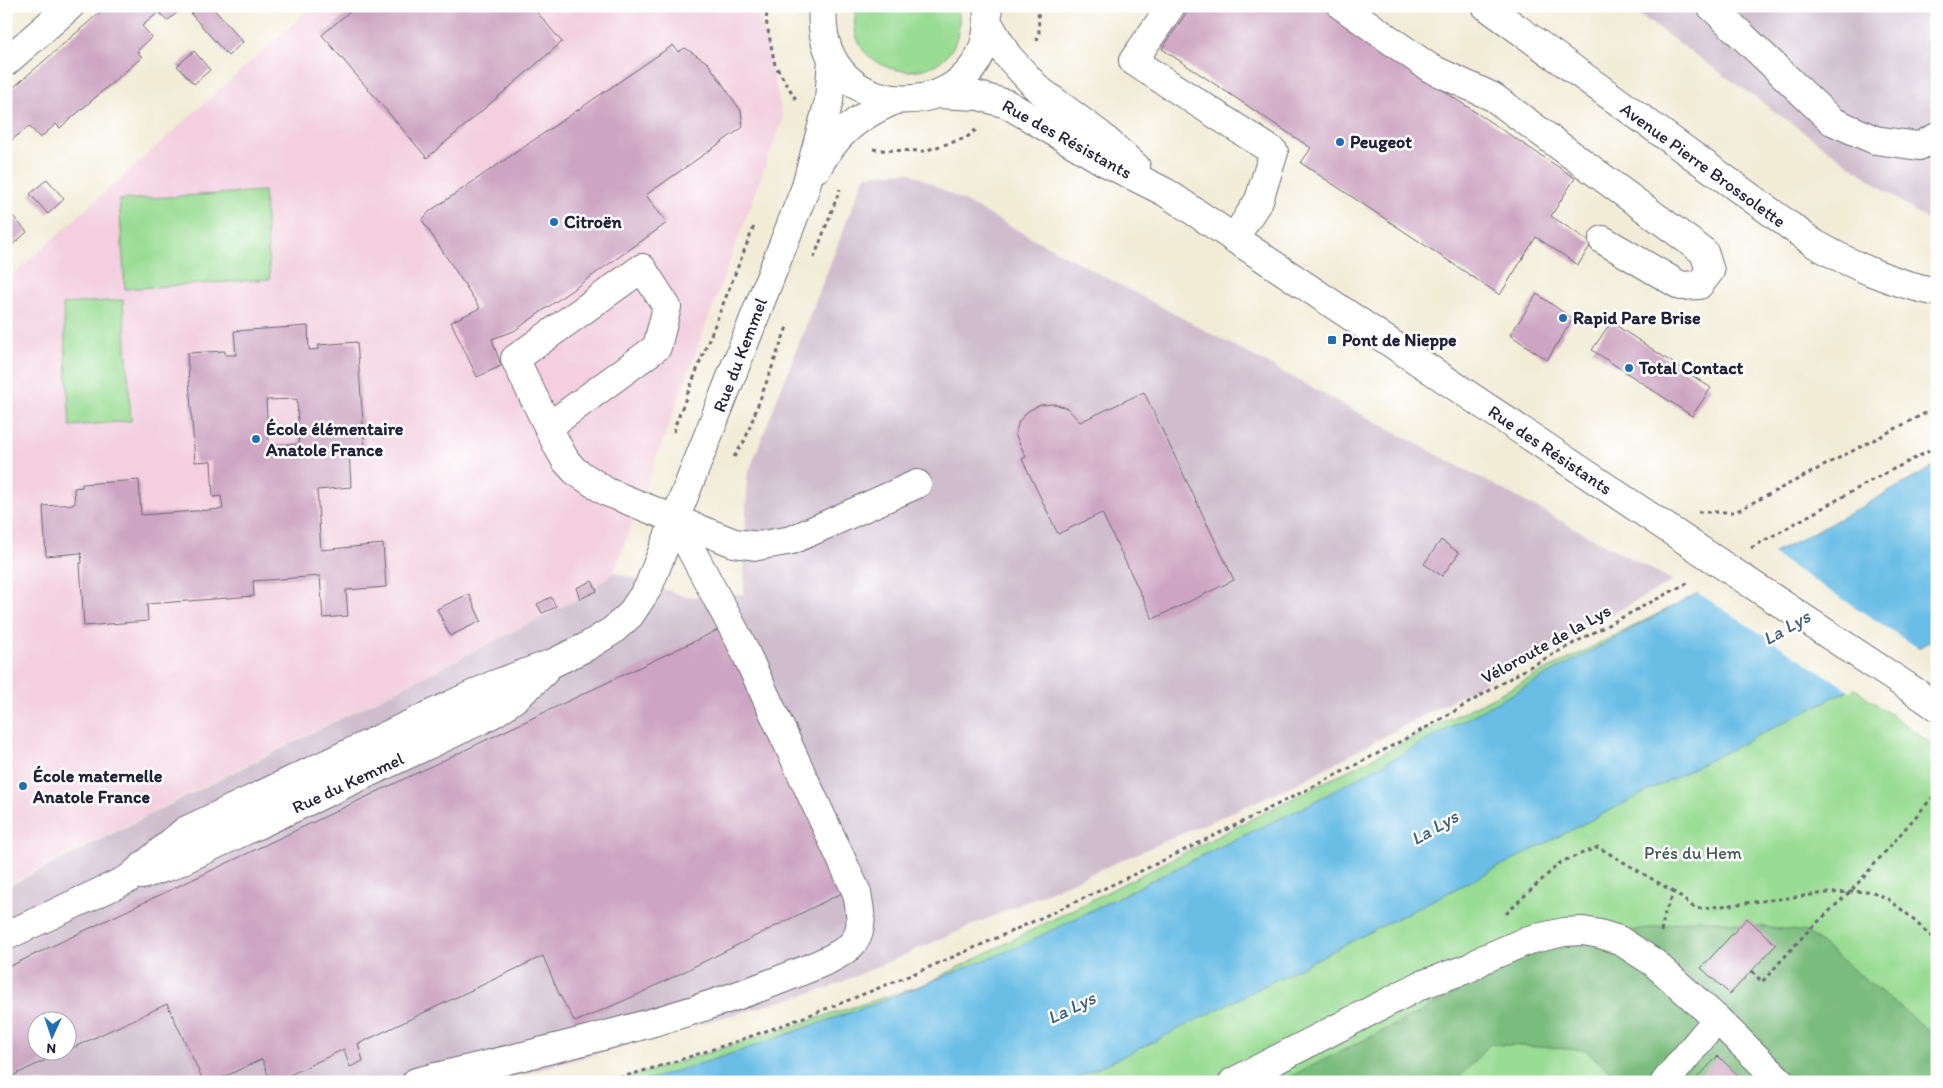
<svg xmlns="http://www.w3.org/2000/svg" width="1943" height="1088" font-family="Itim,sans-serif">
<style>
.built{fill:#f3cfdf}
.industrial{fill:#cfbdce;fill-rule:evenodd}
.green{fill:#99dc93;stroke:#5e7f67}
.forest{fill:#7abc7d;stroke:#4e6f5c}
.water{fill:#6abee6;stroke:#467090}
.pier{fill:#f2ecd7}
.building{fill:#cda5c2;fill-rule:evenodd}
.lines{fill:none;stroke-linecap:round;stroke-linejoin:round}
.minor-casing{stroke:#6b6972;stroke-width:30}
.major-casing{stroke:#6b6972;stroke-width:30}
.path{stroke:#6b6972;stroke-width:3;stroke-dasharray:4 4;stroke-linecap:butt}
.minor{stroke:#fff;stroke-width:28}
.major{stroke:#fff;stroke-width:28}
.major-bridge-casing{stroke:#6b6972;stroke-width:30;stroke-linecap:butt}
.path-bridge{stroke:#6b6972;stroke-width:3;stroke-dasharray:4 4;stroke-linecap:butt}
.major-bridge{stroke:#fff;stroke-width:28}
.poi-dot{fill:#1f6fb2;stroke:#fff;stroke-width:2}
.labels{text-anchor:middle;stroke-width:5;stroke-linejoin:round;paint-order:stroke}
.street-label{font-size:18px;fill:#22223b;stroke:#fff}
.poi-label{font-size:18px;font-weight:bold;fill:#22223b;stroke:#fff;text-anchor:start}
.park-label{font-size:18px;fill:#465a55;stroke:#fff}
.water-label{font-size:19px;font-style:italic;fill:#3f607f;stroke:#fff}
</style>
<rect width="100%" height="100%" fill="#fff"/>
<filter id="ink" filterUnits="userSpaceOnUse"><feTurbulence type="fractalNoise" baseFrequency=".02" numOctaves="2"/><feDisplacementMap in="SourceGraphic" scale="10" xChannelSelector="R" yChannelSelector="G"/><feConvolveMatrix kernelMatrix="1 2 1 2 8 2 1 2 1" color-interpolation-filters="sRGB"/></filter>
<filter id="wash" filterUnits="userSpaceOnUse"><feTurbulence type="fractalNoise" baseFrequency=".0096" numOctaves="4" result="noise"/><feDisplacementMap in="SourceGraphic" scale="20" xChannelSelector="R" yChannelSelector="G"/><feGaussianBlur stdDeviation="1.12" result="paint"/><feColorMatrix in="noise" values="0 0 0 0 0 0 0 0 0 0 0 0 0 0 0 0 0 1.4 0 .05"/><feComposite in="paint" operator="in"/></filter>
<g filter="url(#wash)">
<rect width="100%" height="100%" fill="#f2ecd7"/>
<path class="built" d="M313,6H758L783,118L614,572L582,597L6,885V281Z"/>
<path class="industrial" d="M1627,6H1937V223H1931Z
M909,172L1673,581L1292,786L828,988L495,1082H6V887L582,597L614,572L687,597L744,594L747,476L865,175ZM38,1020H68V1050H38Z"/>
<path class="green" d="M857,6H958C974,99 835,86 857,6Z
M264,191L270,279L125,289L119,200Z
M123,300L131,421L70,426L63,304Z
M1713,586L1937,748V1082H615L923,985Z"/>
<path class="forest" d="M1699,919L1807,932L1937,1037V1082H1622L1585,1050L1490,1044L1455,1082H1279L1419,1013L1542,947Z"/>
<path class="water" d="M1937,465V637L1844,692L1149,1044L1068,1082H641L731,1054L880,1002L1020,946L1215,849L1306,806L1685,600L1856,510Z"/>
<path class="pier" d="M1771,553L1920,649L1850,691L1696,592Z"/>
<g id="blocks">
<path class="building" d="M107,6H185L167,21L159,12L142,26L152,37L137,51L142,57L60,128L56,124L40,138L29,126L6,145V94Z
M199,6H211L243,42L228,56L191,14Z
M356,6H532L562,42L427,158L322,35Z
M1191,6H1323L1380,44L1377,47L1575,178L1551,216L1592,243L1578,265L1536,237L1500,295L1301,163L1311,148L1162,49Z
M673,45L678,52L685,48L708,63L741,111L743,127L646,195L667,223L514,331L492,339L501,366L477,377L451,322L480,308L422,220L430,211Z
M194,51L210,70L194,84L177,66Z
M47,179L64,199L48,214L30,194Z
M6,208L27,232L11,246L6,240Z
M1537,294L1573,319L1547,360L1510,335Z
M1611,322L1711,388L1692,416L1592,350Z
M308,326L309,350L319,349V345L357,342L365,449L349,450L351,487L317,490L321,550L383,544L386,587L346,590L348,616L323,618L320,576L253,581L254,596L147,604L148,621L84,626L80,563H82L81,553L46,556L43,506L75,504L74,488L82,487V484L139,480L141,515L223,509L221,496L213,497L211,461L195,462L187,353L225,351V355H236L234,331ZM297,399L299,444L269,445L266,400Z
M1144,392L1234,580L1153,619L1102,513L1058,534L1022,459L1026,457L1015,434L1019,421L1028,411L1040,405L1054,404L1067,408L1080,422Z
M1441,540L1459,553L1442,576L1424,564Z
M592,581L597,591L580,599L576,588Z
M469,594L481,621L450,636L437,609Z
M551,597L556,607L542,613L537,604Z
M720,629L844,892L637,995L575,1022L559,994L543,956L358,1044L363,1061L350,1067L344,1049L275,1082H271L262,1059L213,1082H204L167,1004L68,1050V1020H38V1050H66L6,1079V968Z
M1747,918L1776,945L1730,994L1701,968Z
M1718,1056L1743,1080L1693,1082Z"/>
</g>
</g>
<g filter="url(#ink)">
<use href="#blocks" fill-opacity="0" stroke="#6b6972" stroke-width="1"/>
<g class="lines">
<g class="minor-casing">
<path id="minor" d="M1171,6L1133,61L1274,152L1259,200L1234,239
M1342,6L1430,68L1493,97L1704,252L1710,271L1699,285L1681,286L1603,240
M1486,6L1815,244C1854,266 1892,283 1937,292
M1711,6L1832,121L1875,140L1919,146L1937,137
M6,62L70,6
M817,168C838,132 857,117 895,100
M548,427L657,347L667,307L642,268L515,359L558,447L566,461L575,471L607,492L734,543L758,546L792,540L917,484
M142,875L170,866L483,719C507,707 525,690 545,671
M6,936L128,879L185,831L493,685L553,663L586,647L612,631L630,615L648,588L805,189L829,101L832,58
M416,1082C542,1051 671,1024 792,975C809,968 839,958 852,944C865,930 860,910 857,893L740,641L675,520
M1233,1082L1421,985L1469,968L1484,959L1529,940L1564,932L1583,931L1600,934L1619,940L1653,962L1717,1019L1781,1082
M1665,1082L1717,1019"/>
</g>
<g class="major-casing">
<path id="major" d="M823,6C812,133 1001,128 987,6
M988,23L1007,55L1038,89L1099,134L1136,167
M936,94L979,96L1007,104L1103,161L1165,192L1709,556
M1914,691L1937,707"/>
</g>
<path class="path" d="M768,6L766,20L775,65L797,101
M1037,41L1039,33L1038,6
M873,149L878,150L924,151L966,138L978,128
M814,258L840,189
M674,432L676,423L754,226
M734,457L745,440L788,324
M1698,512H1735L1937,407
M1751,548L1876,478L1937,447
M1506,914L1520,900L1561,862L1598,847L1674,892
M1661,932L1665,912L1674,892L1696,909L1828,893L1871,891L1888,899L1906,913L1937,942
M604,1082C799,1029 983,947 1164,860C1252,817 1341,774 1427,727C1461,708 1493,688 1526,669C1581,639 1636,610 1691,581"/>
<use href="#minor" class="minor"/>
<use href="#major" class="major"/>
<g class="major-bridge-casing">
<path id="major-bridge" d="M1709,556L1914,691"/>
</g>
<path class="path-bridge" d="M1752,971L1762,982L1807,932L1852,890L1937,792"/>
<use href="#major-bridge" class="major-bridge"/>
</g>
</g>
<g class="poi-dot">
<circle cx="1340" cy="142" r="5"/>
<circle cx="554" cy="222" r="5"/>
<circle cx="1563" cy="318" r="5"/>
<rect x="1327" y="335" width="10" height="10" rx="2.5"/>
<circle cx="1629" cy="368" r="5"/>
<circle cx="256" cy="439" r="5"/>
<circle cx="23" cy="786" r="5"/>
</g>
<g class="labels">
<g class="street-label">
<text transform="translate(1067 139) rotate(29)" y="6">Rue des Résistants</text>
<text transform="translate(1703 165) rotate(36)" y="6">Avenue Pierre Brossolette</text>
<text transform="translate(740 355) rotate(-69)" y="6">Rue du Kemmel</text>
<text transform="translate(1550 450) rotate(34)" y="6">Rue des Résistants</text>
<text transform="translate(1546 644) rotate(-29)" y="6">Véloroute de la Lys</text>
<text transform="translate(348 783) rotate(-25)" y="6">Rue du Kemmel</text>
</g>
<g class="poi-label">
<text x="1350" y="148">Peugeot</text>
<text x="564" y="228">Citroën</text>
<text x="1573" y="324">Rapid Pare Brise</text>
<text x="1342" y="346">Pont de Nieppe</text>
<text x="1639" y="374">Total Contact</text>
<text x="266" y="435">École élémentaire<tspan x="266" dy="21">Anatole France</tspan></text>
<text x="33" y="782">École maternelle<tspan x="33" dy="21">Anatole France</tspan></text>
</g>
<g class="park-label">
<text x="1693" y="859">Prés du Hem</text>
</g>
<g class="water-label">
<text transform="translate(1786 627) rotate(-30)" y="7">La Lys</text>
<text transform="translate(1434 827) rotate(-30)" y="7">La Lys</text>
<text transform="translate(1071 1007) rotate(-26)" y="7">La Lys</text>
</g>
</g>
<rect width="1943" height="1088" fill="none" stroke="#fff" stroke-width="25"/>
<g transform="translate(52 1036) rotate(183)"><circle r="24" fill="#ffffff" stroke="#a7a7b1"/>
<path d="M0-4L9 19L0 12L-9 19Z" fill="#1f6fb2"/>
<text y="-8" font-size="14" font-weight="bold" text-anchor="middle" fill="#22223b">N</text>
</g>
</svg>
